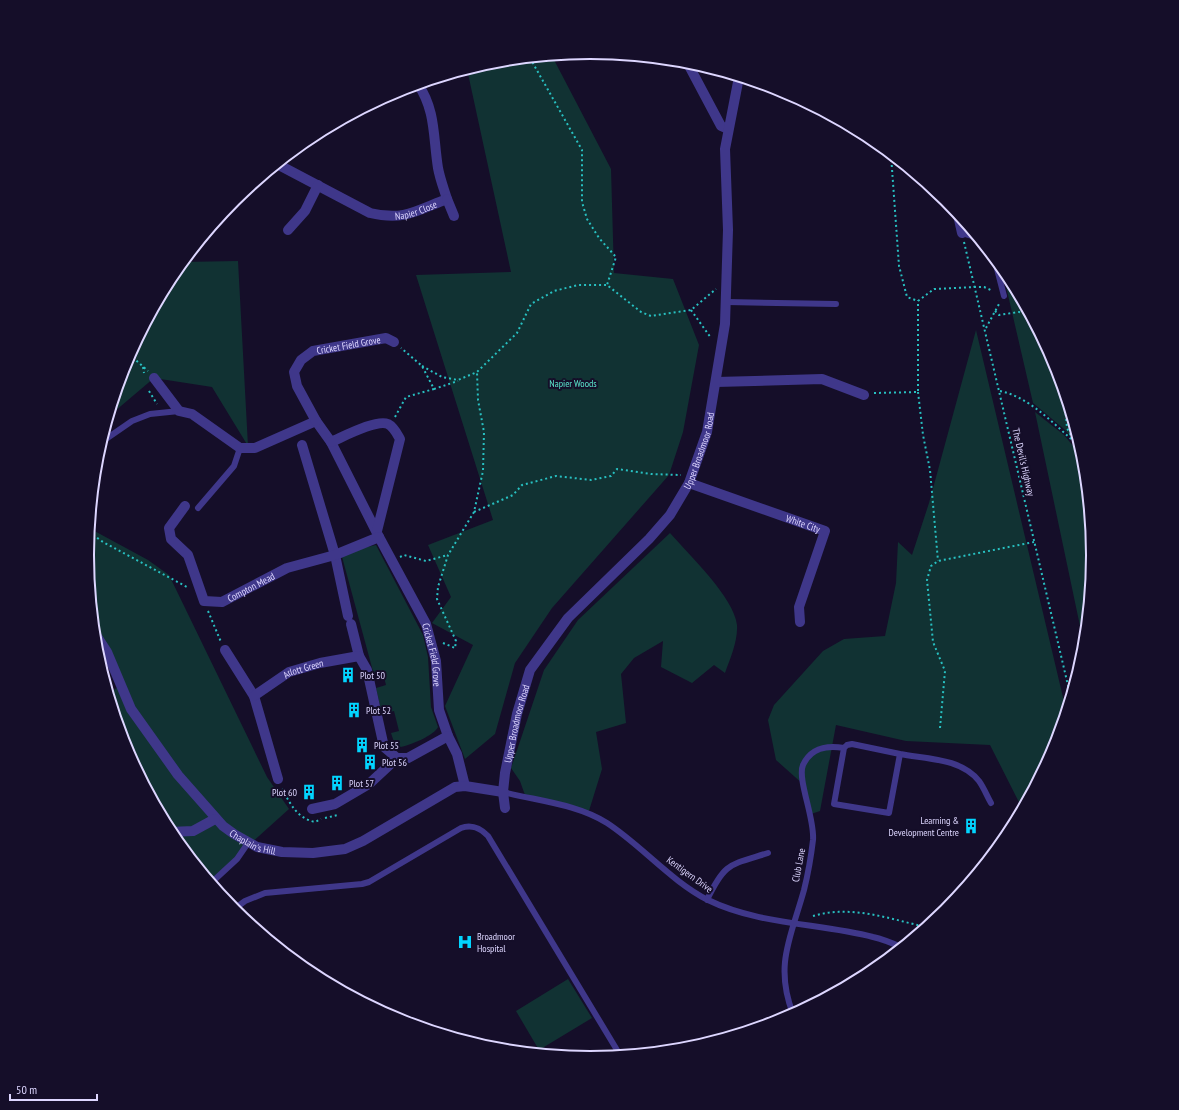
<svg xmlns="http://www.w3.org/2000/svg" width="1179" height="1110" font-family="'PT Sans Narrow',sans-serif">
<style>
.green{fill:#113233}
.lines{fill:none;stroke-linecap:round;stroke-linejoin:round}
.path{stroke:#28c0c1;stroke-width:2;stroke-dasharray:2 3;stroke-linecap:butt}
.service{stroke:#3f378a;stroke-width:6}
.minor{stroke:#3f378a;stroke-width:10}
.labels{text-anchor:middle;stroke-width:4;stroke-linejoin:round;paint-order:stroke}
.street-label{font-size:10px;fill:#ddd6ff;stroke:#150e29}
.park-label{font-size:10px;fill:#5ae7cd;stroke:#150e29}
.poi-label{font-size:10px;fill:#ddd6ff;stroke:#150e29;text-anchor:start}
.rim{fill:none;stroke:#ddd6ff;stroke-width:2}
</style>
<rect width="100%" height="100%" fill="#150e29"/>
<path class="green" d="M552,56L611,169L614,273L673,279L699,345L683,432L669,475L552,608L515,663L495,734L465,759L445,706L473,645L432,623L451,597L428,545L493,520L416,275L511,272L467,69L492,62Z
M238,261L248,446L212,387L154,378L108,417L125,362L171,275L183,262Z
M1002,269L1008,276L1054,363L1081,449L1064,429L1033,403Z
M976,330L1066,710L1054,748L1022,808L990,745L906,741L836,725L820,811L811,814L804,785L776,760L768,720L774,705L823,651L844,639L885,636L896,583L898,542L912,555L929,503Z
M1035,412L1064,435L1074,447L1083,463L1092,555L1084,645Z
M89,528L148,560L169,575L267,777L289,809L209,881L171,834L125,747L109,694L120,685L94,632L87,555Z
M670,533C689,555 734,597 737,625C738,641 730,659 725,673L714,665L692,683L661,667L663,641L634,658L621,674L626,723L596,732L602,769L588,814L526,798L520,781L511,768L544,670L578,620Z
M376,545L423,635L428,657L431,707L438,727C435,735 409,746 400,747L394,742L391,733L399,731L394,711L382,714L376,688L386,685L383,673L374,675L341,553Z
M568,979L592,1018L539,1050L516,1011Z"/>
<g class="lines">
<path class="path" d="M530,58L582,150V202L587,219L599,238L616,257L607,285
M891,155L899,266L907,297L918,301
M964,242L1070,694
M691,310L711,338
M995,311L999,315L1019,312L1028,314
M986,328L999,304
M129,354L148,371
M422,366L442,377L458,380L477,372L517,333L531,304L554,291L578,285H607L641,312L651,316L691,310L716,289
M143,367L144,373
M434,389L458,381
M149,391L157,404
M1000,391C1028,397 1050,420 1071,439
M918,392L923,435L930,470L938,561
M874,393L918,392V301L934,289L975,287H984L993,291
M1064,394L1067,428L1083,459
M395,417L406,397L434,389L422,366L401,348
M474,512L513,495L522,485L556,476L591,480L611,476L617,469L651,474L681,475
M89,532L103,542L187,587
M400,557L404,555L426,561L448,555
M208,611L221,642
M443,643L455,648L456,641L437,599L438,587L448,555L474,512L483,471L484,432L478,400L477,372
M940,728L945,671L933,642L927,580L931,566L938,561L1034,542
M282,789C291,805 297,818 315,822L321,819
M325,818L338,815
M813,916C850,905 888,918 925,927"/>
<path class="service" d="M962,233L976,237
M995,261L1004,296
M727,302L836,304
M98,452L103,441L132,421L150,414L179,411
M198,508L234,466L240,448
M852,744L900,754L889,813L834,804L844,748L847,745Z
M900,754C926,759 961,758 979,781C984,788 987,796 991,803
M503,792C538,801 577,804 607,823C641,845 672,882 708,900C759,925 819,923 873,937C882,939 892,943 901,947
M211,883L237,859L248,843
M707,900C725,862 730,865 768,853
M233,910L245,901L265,893L362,884L369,882L461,828C472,824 480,828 488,836L620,1055
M793,1014C774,965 791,937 804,890C808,874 811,857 813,840C815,819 797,779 803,765C811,748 826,745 844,748"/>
<g class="minor">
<path d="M687,62L721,126L728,129"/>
<path id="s1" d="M277,164L370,213C404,221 416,211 447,199C444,189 440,179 438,168C433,137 436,111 418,84"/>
<path d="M447,199L454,216"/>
<path d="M958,215L962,233"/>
<path d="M288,230L305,211L318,185"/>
<path id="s2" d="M154,378L179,411L192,414L240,448H255L316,421L331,442L379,537L426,624L436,661L439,710L448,736L457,754L465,786"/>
<path d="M716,382L822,379L864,395"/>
<path id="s3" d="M316,421L297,386L294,372L301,360L313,351L386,338L394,342"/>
<path d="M331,442C343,437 376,419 388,424C394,427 397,434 400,439L377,531"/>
<path d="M302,445L335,555L348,616"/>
<path id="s4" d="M689,483L825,531L799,607L800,622"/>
<path id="s5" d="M185,506L169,528L171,539L188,555L204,601L222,602L287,568L335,555L379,537"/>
<path d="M351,624L359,656"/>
<path id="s6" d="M94,632L107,652L131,709L178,775L223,826L234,834L257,847L282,852L313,853L345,849L363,841L455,787L465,786L503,792"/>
<path d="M225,650L254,696L278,779"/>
<path id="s7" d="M254,696L289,672L320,663L359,656L367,670L384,747L397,758H408L448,736"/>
<path id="s8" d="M505,808L503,792L505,773L517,714L530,670L568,618L649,539L670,515L689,483L707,432L725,324L728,230L725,149L739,77"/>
<path d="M312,809L335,804L369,784L397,758"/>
<path d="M170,832L193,831L215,819"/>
</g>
</g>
<defs>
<g id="building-bare" transform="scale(1.2)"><path d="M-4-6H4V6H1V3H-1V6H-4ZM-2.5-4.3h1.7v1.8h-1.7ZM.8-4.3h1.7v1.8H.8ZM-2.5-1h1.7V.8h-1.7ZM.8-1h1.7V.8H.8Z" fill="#02d5ff" stroke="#150e29" stroke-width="2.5" paint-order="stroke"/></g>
<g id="hospital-bare" transform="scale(1.2)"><path d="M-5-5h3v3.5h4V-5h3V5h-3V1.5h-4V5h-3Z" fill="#02d5ff" stroke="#150e29" stroke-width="2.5" paint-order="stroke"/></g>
</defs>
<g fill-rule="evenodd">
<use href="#building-bare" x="348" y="675"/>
<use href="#building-bare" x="354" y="710"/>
<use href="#building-bare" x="362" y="745"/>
<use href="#building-bare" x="370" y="762"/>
<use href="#building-bare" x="337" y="783"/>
<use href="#building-bare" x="309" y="792"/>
<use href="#building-bare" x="971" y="826"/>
<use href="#hospital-bare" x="465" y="942"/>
</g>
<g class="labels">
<g class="street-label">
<text dy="4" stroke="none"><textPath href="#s1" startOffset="152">Napier Close</textPath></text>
<text dy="4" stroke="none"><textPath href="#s3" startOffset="119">Cricket Field Grove</textPath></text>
<text dy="4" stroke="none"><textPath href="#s8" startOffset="422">Upper Broadmoor Road</textPath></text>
<text transform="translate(1024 462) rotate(77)" y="4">The Devil's Highway</text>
<text dy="4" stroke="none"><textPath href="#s4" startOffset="121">White City</textPath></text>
<text dy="4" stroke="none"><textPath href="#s5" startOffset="161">Compton Mead</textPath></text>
<text dy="4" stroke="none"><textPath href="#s2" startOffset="458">Cricket Field Grove</textPath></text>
<text dy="4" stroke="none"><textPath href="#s7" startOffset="57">Arlott Green</textPath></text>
<text dy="4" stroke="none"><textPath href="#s8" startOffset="86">Upper Broadmoor Road</textPath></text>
<text dy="4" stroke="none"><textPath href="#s6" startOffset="269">Chaplain's Hill</textPath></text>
<text transform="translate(798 865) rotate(-79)" y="4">Club Lane</text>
<text transform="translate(690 874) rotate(36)" y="4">Kentigern Drive</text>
</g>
<g class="park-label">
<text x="573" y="387">Napier Woods</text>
</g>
<g class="poi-label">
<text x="360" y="679">Plot 50</text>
<text x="366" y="714">Plot 52</text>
<text x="374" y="749">Plot 55</text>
<text x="382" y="766">Plot 56</text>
<text x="349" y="787">Plot 57</text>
<text x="297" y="796" text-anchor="end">Plot 60</text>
<text x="959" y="824" text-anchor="end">Learning &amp;<tspan x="959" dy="12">Development Centre</tspan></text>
<text x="477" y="940">Broadmoor<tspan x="477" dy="12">Hospital</tspan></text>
</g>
</g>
<path d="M0 0H1179V1110H0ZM94 555a496 496 0 1 1 992 0a496 496 0 1 1-992 0Z" fill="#150e29" fill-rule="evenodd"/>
<path class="rim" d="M94 555a496 496 0 1 1 992 0a496 496 0 1 1-992 0Z"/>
<path d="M10 1094v6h87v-6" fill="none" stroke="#ddd6ff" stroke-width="2"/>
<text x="16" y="1094" font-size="12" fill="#ddd6ff" stroke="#150e29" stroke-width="3" paint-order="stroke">50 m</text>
</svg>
